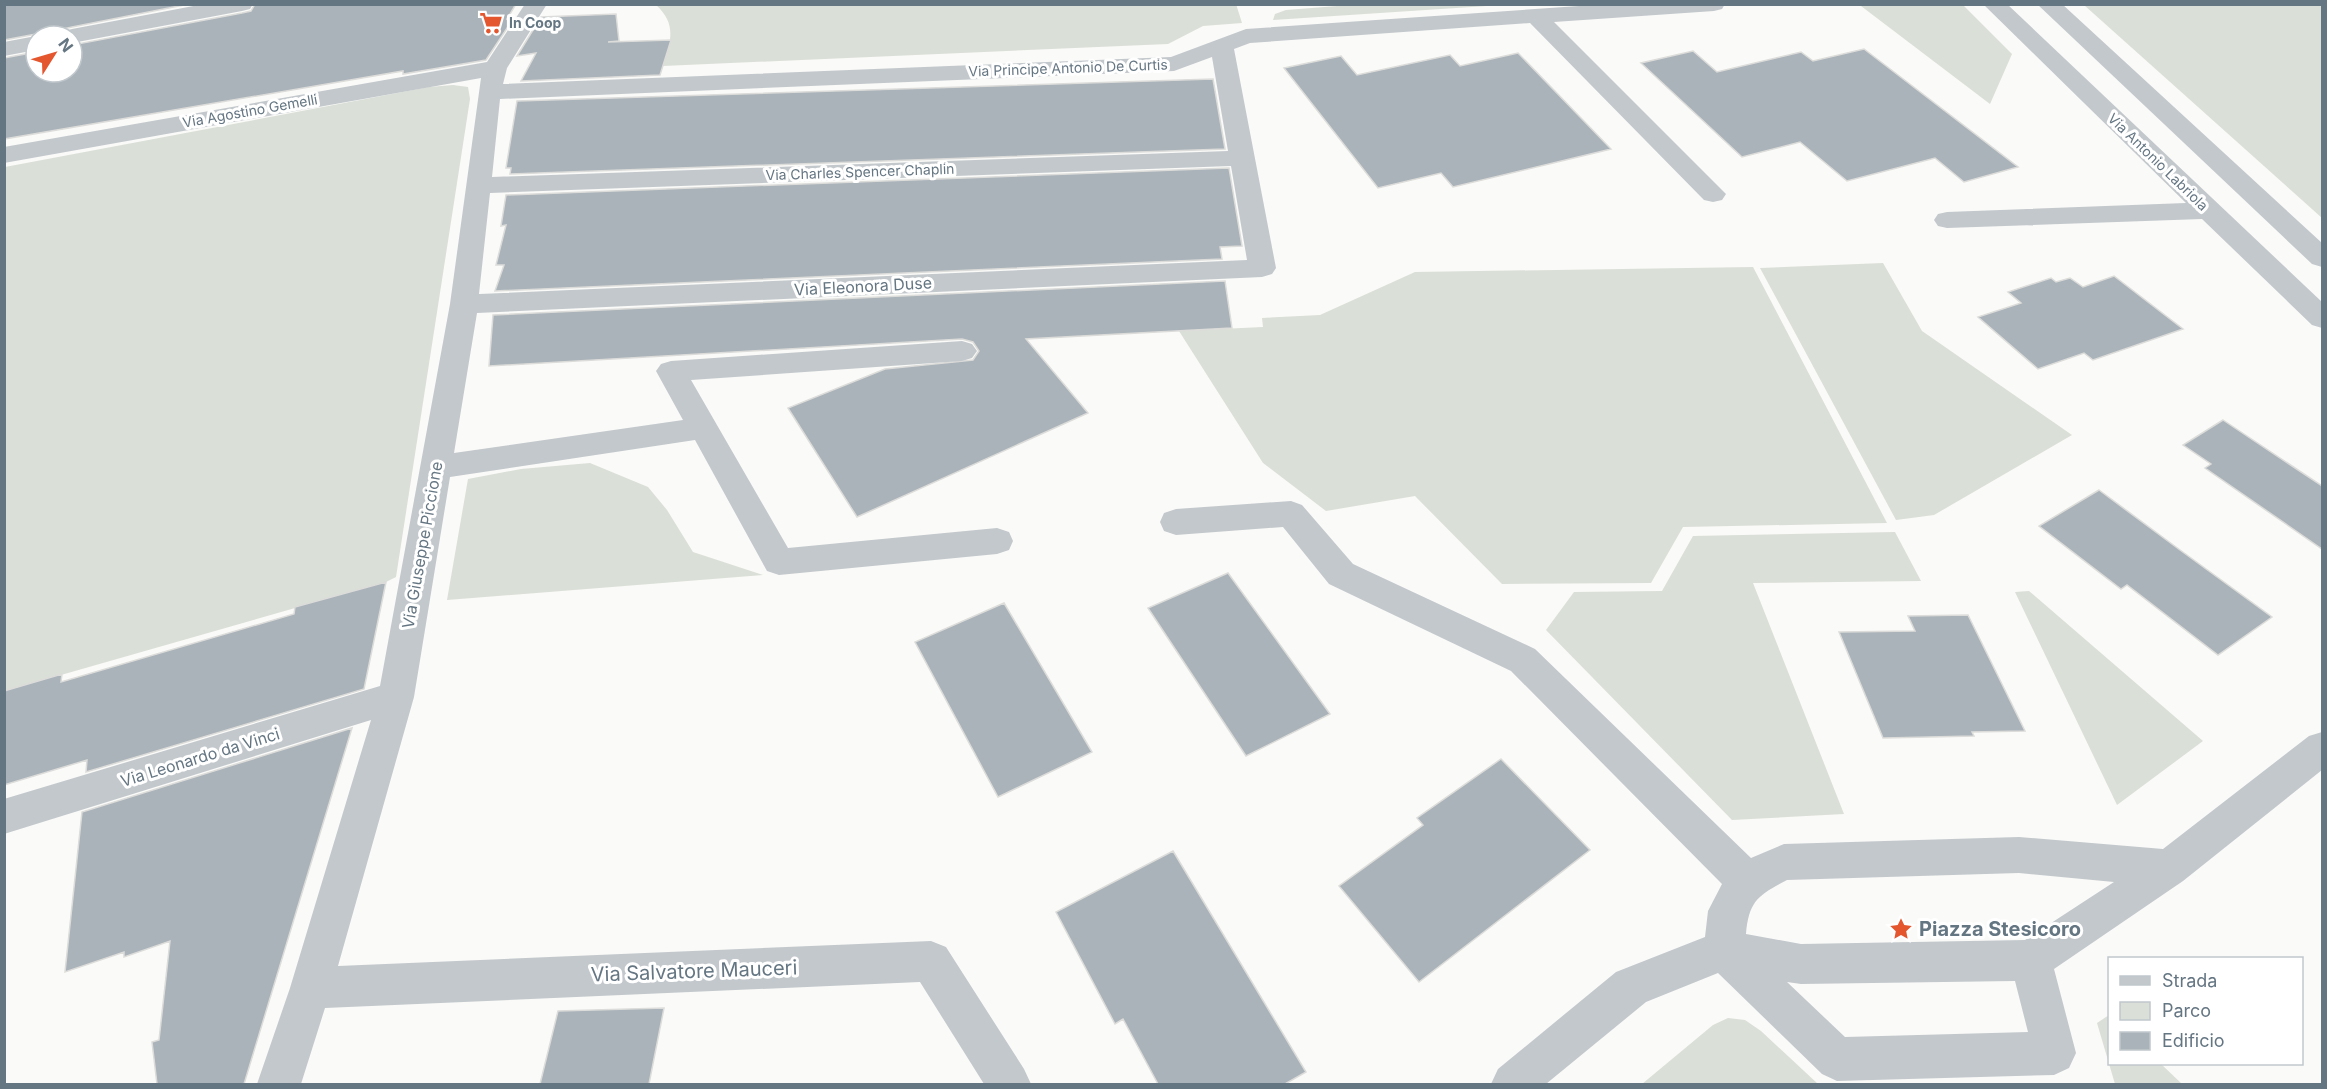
<svg xmlns="http://www.w3.org/2000/svg" width="2327" height="1089" font-family="Inter,sans-serif">
<style>
.green{fill:#dadfd7}
.building{fill:#aab3b9;stroke:#dcdcda;stroke-width:1.5}
.lines{fill:none;stroke-linecap:round;stroke-linejoin:round}
.minor{fill:#c3c8cc;fill-rule:evenodd}
.labels{text-anchor:middle;stroke-width:6;stroke-linejoin:round;paint-order:stroke}
.far-poi-label{font-size:14px;font-weight:bold;fill:#657683;stroke:#fff;text-anchor:start}
.far-street-label{font-size:14px;fill:#657683;stroke:#fff}
.street-label{font-size:16px;fill:#657683;stroke:#fff}
.near-poi-label{font-size:20px;font-weight:bold;fill:#657683;stroke:#fff;text-anchor:start}
.near-street-label{font-size:20px;fill:#657683;stroke:#fff}
</style>
<rect width="100%" height="100%" fill="#fafaf8"/>
<path class="green" d="M1236,4L1242,23L1203,26L1168,44L663,66C671,41 677,24 656,5Z
M1363,4H1502V5L1273,20L1275,14L1286,10Z
M1883,5H1963L2012,54L1990,104L1861,6Z
M2084,5H2322V218Z
M453,85L468,87L470,99L396,577L386,582L5,691V167L429,87Z
M1883,263L1922,331L2072,435L1934,515L1896,520L1760,268Z
M1753,267L1887,523L1683,527L1651,583L1502,584L1415,496L1326,511L1263,463L1179,331L1263,327L1262,318L1320,315L1415,272Z
M590,463L648,487L667,510L693,552L763,575L447,600L468,479L521,469Z
M1895,532L1921,581L1753,583L1844,814L1732,820L1546,630L1574,592L1662,591L1693,536Z
M2029,591L2203,741L2117,805L2015,592Z
M2109,1015L2110,1064H2161L2182,1084H2115L2097,1023Z
M1728,1018L1745,1020L1761,1031L1818,1084H1642L1713,1025Z"/>
<path class="building" d="M4,4H189L72,27L63,29L59,36L36,34L4,40Z
M255,4H516L507,19H513L486,60L403,74V71L4,139V58L36,52V72H72V45L242,13L251,11Z
M616,14L619,41L608,42L671,40L660,75L521,81L536,53L517,56L541,17Z
M1864,49L2018,167L1964,182L1935,158L1847,181L1800,142L1742,157L1641,63L1693,51L1717,72L1801,52L1813,61Z
M1518,53L1611,149L1453,187L1441,173L1378,188L1284,68L1341,56L1357,75L1450,55L1460,66Z
M1213,79L1225,149L510,174L511,168H506L517,101Z
M1229,168L1242,246L1220,247L1222,259L495,291L504,265H496L506,225L501,226L506,195Z
M2114,276L2183,329L2093,360L2084,353L2038,369L1978,317L2021,303L2008,292L2051,278L2056,282L2070,278L2083,287Z
M1225,281L1232,328L1026,339L1088,413L857,517L788,408L885,369L973,360L979,351L973,342L962,339L489,366L493,315Z
M2223,420L2322,486V549L2205,468L2211,464L2183,445Z
M2099,490L2180,550L2272,617L2218,655L2127,585L2121,589L2039,526Z
M1228,573L1330,714L1246,756L1148,608Z
M386,582L364,689L86,772L87,760L4,785V691L62,674L61,682L294,614L295,607Z
M1004,603L1092,752L998,797L915,642Z
M1968,615L2025,731L1972,732L1974,736L1883,738L1839,632L1915,631L1908,616Z
M352,728L244,1084H157L152,1042L159,1040L170,941L124,957V952L65,972L82,812Z
M1501,759L1590,850L1419,982L1339,886L1423,825L1417,818Z
M1173,851L1306,1072L1285,1084H1158L1123,1019L1115,1024L1056,912Z
M664,1008L649,1084H540L558,1011Z"/>
<g class="lines">
<path class="minor" d="M204,4H253L250,9L242,11L72,43V36H61L64,31L72,29Z
M525,4H547L507,68L503,84L1171,57L1246,29L1608,4H1725L1722,9L1714,11L1554,22L1726,194L1722,200L1713,202L1704,200L1530,23L1250,43L1234,49L1276,268L1272,274L1262,277L477,313L454,453L683,420L656,371L661,364L671,361L962,341L972,344L977,351L972,358L962,361L691,380L788,548L997,528L1009,532L1013,541L1009,550L997,554L779,575L767,571L695,440L450,477L414,697L338,966L931,941L946,947L1024,1069L1031,1084H984L920,982L325,1008L301,1084H257L290,988L371,720L4,834V799L380,686L450,304L481,78L4,163V147L487,62ZM1212,57L1228,151L492,177L500,99L1174,71ZM1231,166L1247,260L479,294L490,193Z
M1983,4H2007L2322,302V328L2312,325L2202,219L1947,228L1938,226L1934,220L1938,214L1947,212L2186,203Z
M2037,4H2062L2322,243V267L2312,264Z
M36,36V50L4,56V42Z
M1291,501L1302,505L1353,564L1535,649L1751,858L1784,844L2019,837L2163,849L2309,736L2322,732V770L2183,881L2054,969L2076,1053L2069,1068L2054,1075L1837,1081L1822,1074L1718,973L1646,1002L1546,1084H1491L1498,1069L1616,972L1705,937L1708,911L1722,884L1511,671L1329,584L1283,527L1176,535L1164,531L1160,522L1164,513L1176,509ZM2019,873L2114,882L2025,940L1801,944L1746,934C1749,900 1759,895 1787,880ZM2015,981L2028,1032L1845,1037L1787,982L1801,984Z"/>
</g>
<defs>
<g id="supermarket-bare" transform="scale(1.8)"><path d="M-6-5.5h2.5l.6 2H6L4.5 2H-2.5L-4.4-4H-6ZM-1.5 3.2a1.3 1.3 0 1 0 .1 0ZM3 3.2a1.3 1.3 0 1 0 .1 0Z" fill="#e4572e" stroke="#fff" stroke-width="2.5" paint-order="stroke"/></g>
<g id="sight-bare" transform="scale(1.8)"><path d="M0-6L1.8-2.2L6-1.7L2.9 1.2L3.7 5.4L0 3.3L-3.7 5.4L-2.9 1.2L-6-1.7L-1.8-2.2Z" fill="#e4572e" stroke="#fff" stroke-width="2.5" paint-order="stroke"/></g>
</defs>
<g fill-rule="evenodd">
<use href="#supermarket-bare" x="491" y="23"/>
<use href="#sight-bare" x="1901" y="929"/>
</g>
<g class="labels">
<g class="far-poi-label">
<text x="509" y="28">In Coop</text>
</g>
<g class="far-street-label">
<text transform="translate(1068 68) rotate(-2)" y="5">Via Principe Antonio De Curtis</text>
<text transform="translate(250 111) rotate(-10)" y="5">Via Agostino Gemelli</text>
<text transform="translate(2158 162) rotate(44)" y="5">Via Antonio Labriola</text>
<text transform="translate(860 172) rotate(-2)" y="5">Via Charles Spencer Chaplin</text>
</g>
<g class="street-label">
<text transform="translate(863 286) rotate(-3)" y="6">Via Eleonora Duse</text>
<text transform="translate(422 545) rotate(-80)" y="6">Via Giuseppe Piccione</text>
<text transform="translate(200 757) rotate(-17)" y="6">Via Leonardo da Vinci</text>
</g>
<g class="near-poi-label">
<text x="1919" y="936">Piazza Stesicoro</text>
</g>
<g class="near-street-label">
<text transform="translate(694 971) rotate(-2)" y="7">Via Salvatore Mauceri</text>
</g>
</g>
<rect width="2327" height="1089" fill="none" stroke="#657683" stroke-width="12"/>
<rect x="2108" y="957" width="195" height="108" fill="#ffffff" stroke="#c1c8cd" stroke-width="1.5"/>
<rect x="2120" y="976" width="30" height="9" fill="#c3c8cc" stroke="#c1c8cd" stroke-width="1.5"/>
<text x="2162" y="987" font-size="18" fill="#657683">Strada</text>
<rect x="2120" y="1002" width="30" height="18" fill="#dadfd7" stroke="#c1c8cd" stroke-width="1.5"/>
<text x="2162" y="1017" font-size="18" fill="#657683">Parco</text>
<rect x="2120" y="1032" width="30" height="18" fill="#aab3b9" stroke="#c1c8cd" stroke-width="1.5"/>
<text x="2162" y="1047" font-size="18" fill="#657683">Edificio</text>
<g transform="translate(54 54) rotate(53)"><circle r="28" fill="#ffffff" stroke="#c1c8cd" stroke-width="1.5"/>
<path d="M0-4.5L10 22L0 15L-10 22Z" fill="#e4572e"/>
<text y="-9" font-size="16" font-weight="bold" text-anchor="middle" fill="#657683">N</text>
</g>
</svg>
